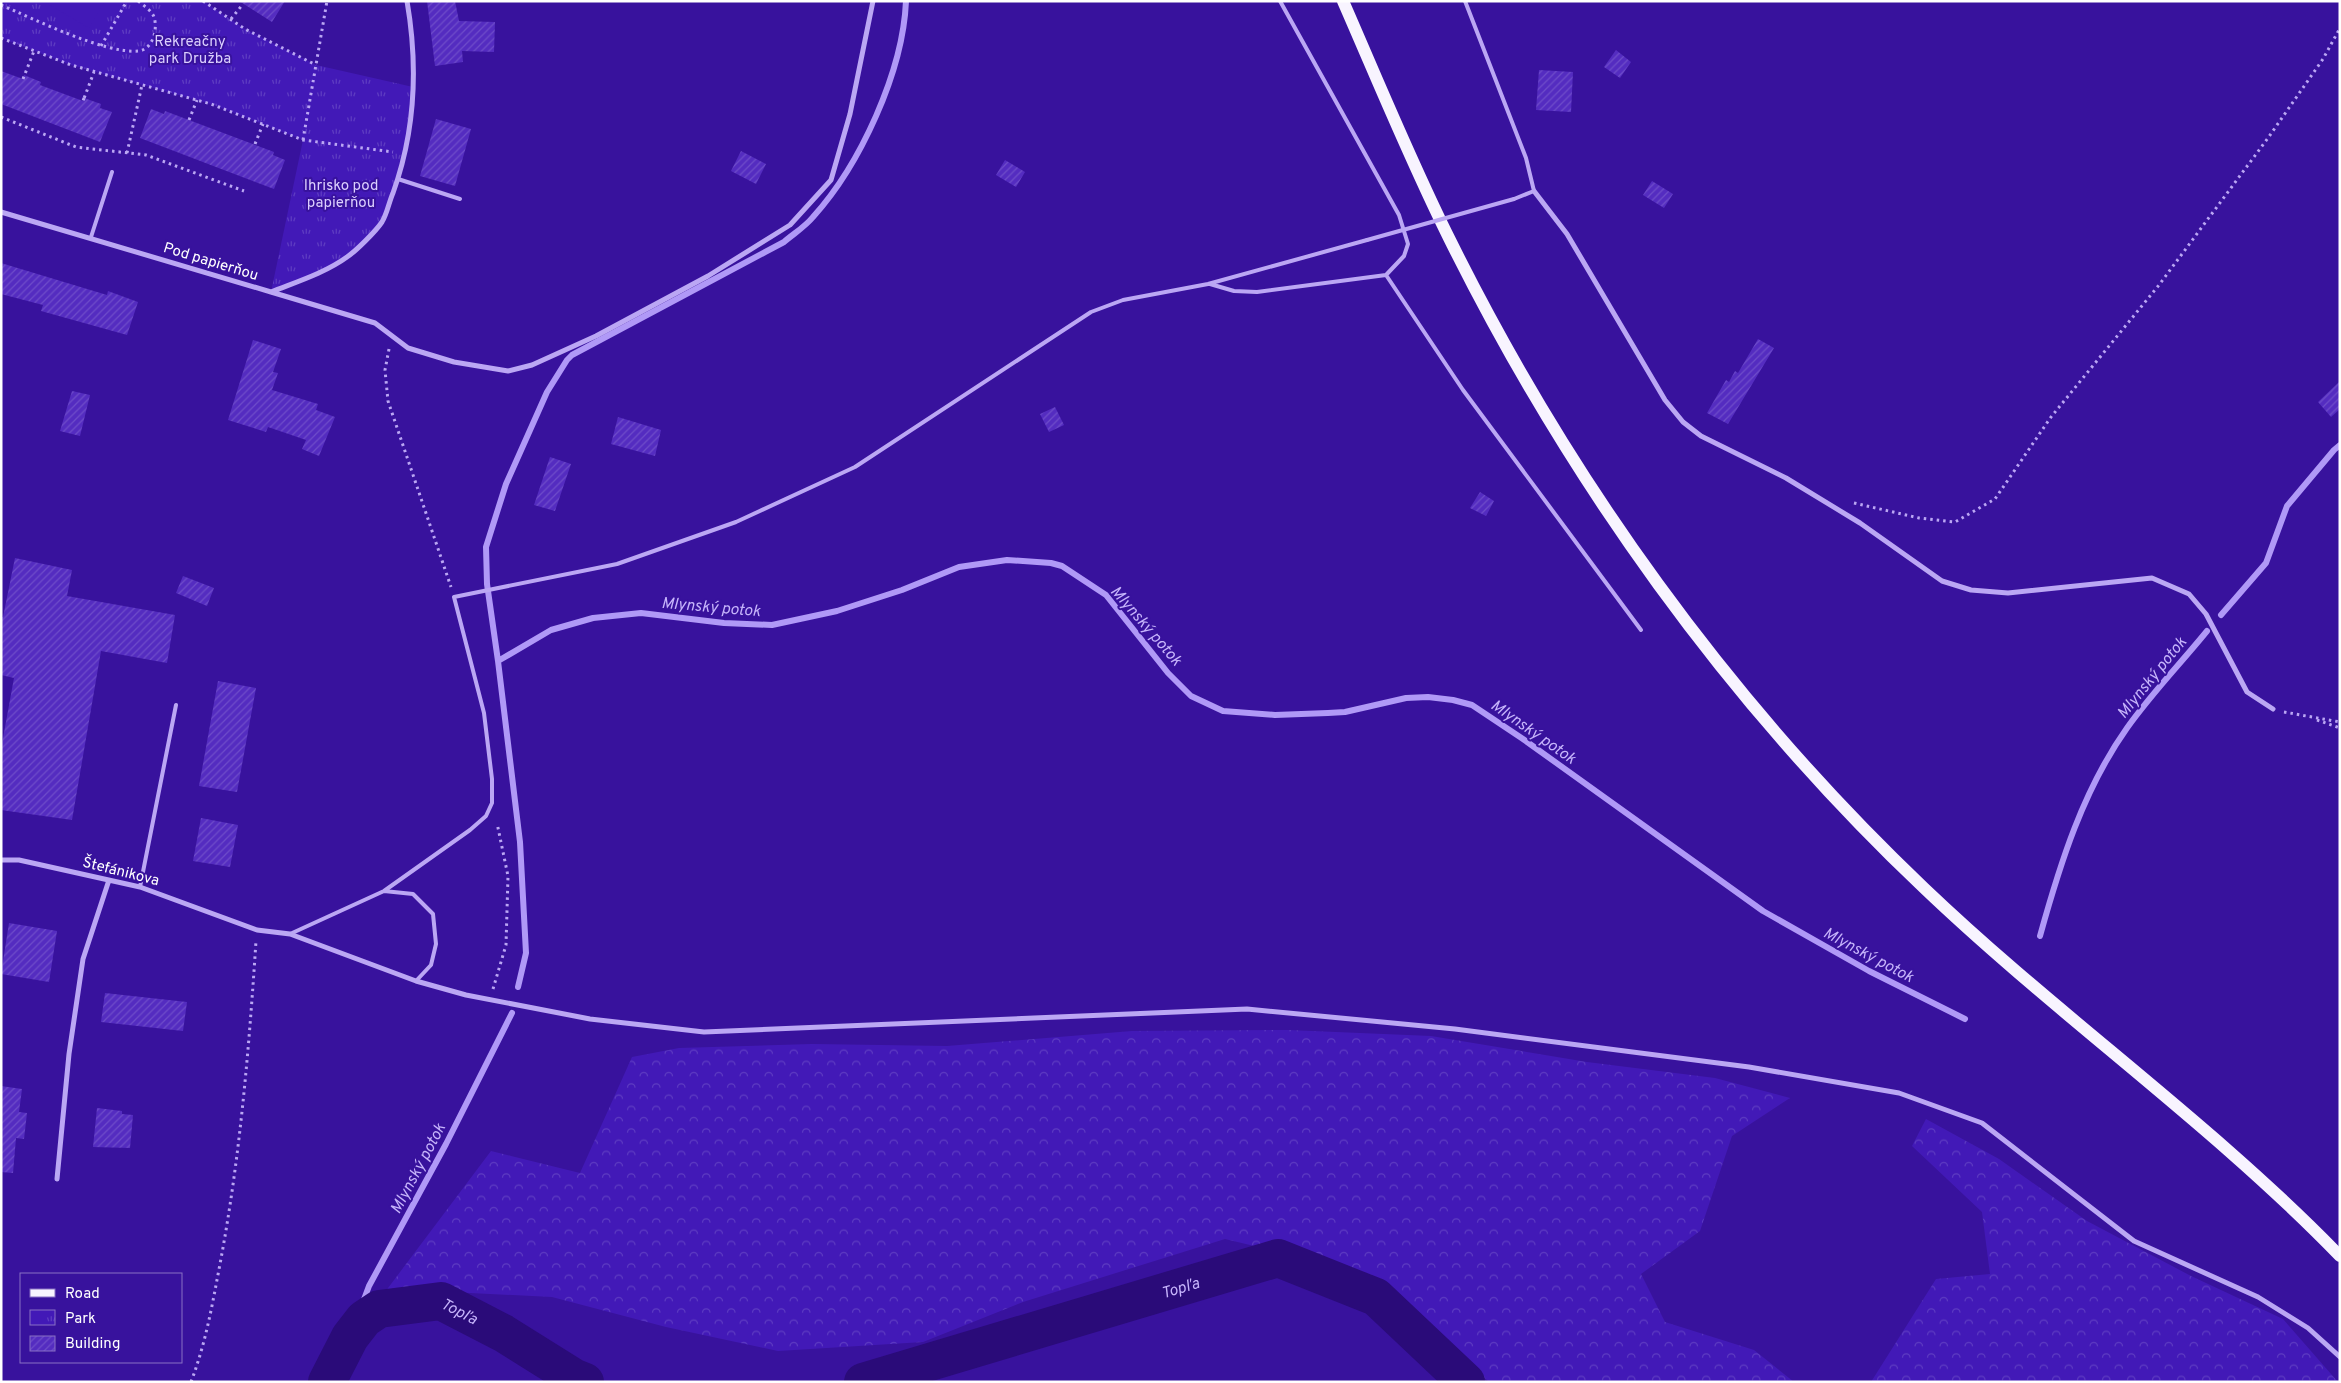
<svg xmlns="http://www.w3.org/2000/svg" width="2341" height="1383" font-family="Overpass,sans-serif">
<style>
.forest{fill:url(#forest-crowns)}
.park{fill:url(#park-tufts)}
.garden{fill:#4219b7}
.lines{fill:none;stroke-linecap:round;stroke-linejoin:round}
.stream{stroke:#b099f7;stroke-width:6}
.river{stroke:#2a0b79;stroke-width:38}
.building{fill:url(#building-hatch)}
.path{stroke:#bba7f4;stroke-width:3;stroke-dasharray:2.5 4;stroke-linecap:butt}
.service{stroke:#bba7f4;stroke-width:4}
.minor{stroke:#bba7f4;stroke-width:5}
.primary{stroke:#f8f4ff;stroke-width:12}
.service-bridge{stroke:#bba7f4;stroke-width:4}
.labels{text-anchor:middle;stroke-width:4;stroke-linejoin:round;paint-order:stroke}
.park-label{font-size:15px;fill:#dbcffe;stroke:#38129d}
.street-label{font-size:15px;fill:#fff;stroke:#38129d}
.water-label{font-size:16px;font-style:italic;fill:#c6b4fb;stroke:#38129d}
</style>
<defs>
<pattern id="forest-crowns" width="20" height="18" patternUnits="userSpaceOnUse" patternTransform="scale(1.25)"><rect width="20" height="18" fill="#4219b7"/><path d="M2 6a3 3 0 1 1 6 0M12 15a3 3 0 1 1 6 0" fill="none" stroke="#5e3cc2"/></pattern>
<pattern id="park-tufts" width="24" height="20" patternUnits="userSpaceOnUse" patternTransform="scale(1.25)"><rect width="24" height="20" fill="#4219b7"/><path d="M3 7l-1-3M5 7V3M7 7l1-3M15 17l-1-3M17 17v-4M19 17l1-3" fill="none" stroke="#5e3cc2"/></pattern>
<pattern id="building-hatch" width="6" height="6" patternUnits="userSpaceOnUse" patternTransform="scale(1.25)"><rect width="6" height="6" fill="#542cc0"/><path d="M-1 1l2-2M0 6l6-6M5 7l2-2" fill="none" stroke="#6e4cc9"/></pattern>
</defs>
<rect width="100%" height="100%" fill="#38129d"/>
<path class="forest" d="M1288,1030L1431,1036L1587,1062L1715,1078L1790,1098L1732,1136L1700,1231L1641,1274L1665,1322L1754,1350L1794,1382H1489L1466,1361L1329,1264L1225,1239L1023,1302L923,1342L778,1351L666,1327L552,1297L431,1291L376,1304L491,1151L580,1173L632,1057L679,1048L812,1044L947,1046L1132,1031Z
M1926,1119L1999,1159L2087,1221L2191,1276L2283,1319L2338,1382H1871L1936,1279L1990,1274L1982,1212L1912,1146Z"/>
<path class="park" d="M1,1H203L245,29L316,65L413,87L404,154L382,222L347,257L308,277L271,292L303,140L211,104L71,65L1,38Z"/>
<path class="garden" d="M43,1H105L89,28Z"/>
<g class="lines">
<path class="stream" d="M2221,615L2266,563L2287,506L2334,450L2340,445
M498,661L487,584L486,547L506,484L547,392L567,360L572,355L784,242C793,234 805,227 813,217C860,165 903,72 906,1
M2040,936C2060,864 2083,790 2127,728C2151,694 2181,663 2207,631
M518,987L526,953L520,842L498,661L551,630L593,618L641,613L724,623L772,625L837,611L902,590L959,567L1007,560L1051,563L1062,566L1106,595L1168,673L1191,696L1223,711L1275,715L1328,713L1345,712L1406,698L1428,697L1453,700L1472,705L1523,739L1763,911L1869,971L1965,1019
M350,1337L369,1286L446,1144L512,1013"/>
<g class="river">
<path id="s1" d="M327,1382L350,1337L364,1319L379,1309L441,1301L503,1333L575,1378L585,1382"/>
<path id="s2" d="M863,1382L1278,1258L1376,1297L1466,1382"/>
</g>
</g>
<path class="building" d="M239,1H285L272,22Z
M427,1H455L459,21L495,22L494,52L462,51L463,62L435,66Z
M1616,50L1631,62L1620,78L1604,67Z
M1539,70L1573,72L1571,112L1536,110Z
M1,71L23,79L24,75L41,82L40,85L83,101L84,98L101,104L100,108L112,112L100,142L1,104Z
M151,109L164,114L165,111L274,152L273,155L285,160L274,189L140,138Z
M436,119L471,129L455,186L420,176Z
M741,151L766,164L756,184L731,171Z
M1005,160L1025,172L1016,187L996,175Z
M1652,181L1673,194L1664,208L1643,195Z
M1,263L107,295L108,291L138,302L127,335L41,311L43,305L1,294Z
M1758,339L1774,348L1728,424L1707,413L1726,380L1729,382L1735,371L1738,373Z
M253,340L281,349L273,372L278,373L272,390L318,404L316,410L335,417L319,456L302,449L306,440L268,427L266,432L228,420Z
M2340,381V409L2331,417L2318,402Z
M72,391L90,395L80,436L60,431Z
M1055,407L1064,425L1049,432L1040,414Z
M618,417L661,430L655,456L611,444Z
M550,457L571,464L555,511L534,505Z
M1480,492L1494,501L1486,516L1470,508Z
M15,558L72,570L67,596L175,615L167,663L101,651L72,820L1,810V749L14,678L1,675V617H3Z
M183,576L214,588L207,606L176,593Z
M218,681L256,688L237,792L199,786Z
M201,818L238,825L230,867L193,861Z
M9,923L57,931L49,982L1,974Z
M105,993L187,1002L183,1031L101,1022Z
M1,1086L22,1089L19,1112L27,1113L24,1139L16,1138L13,1173L1,1172Z
M97,1108L122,1111V1114L133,1115L130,1148L93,1147Z"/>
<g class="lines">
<path class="path" d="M203,1L245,29L316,65
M1,5C34,19 105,54 138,51C153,50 158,29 154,17C152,11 143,5 138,1
M231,19L243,4
M1,38L71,65L211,104L303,140L393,152
M101,46L127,1
M23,79L34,51
M84,98L83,101L94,72
M1,117L76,147L146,155L244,191
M189,120L197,100
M303,140L327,1
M255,144L263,124
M127,153L142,85
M389,349L385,370L388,401L451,587
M1854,503L1919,518L1955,522L1995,499L2051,417L2159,285L2268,138L2323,59L2340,28
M2284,712L2340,722
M2317,720L2340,728
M493,989L506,945L508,876L497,823
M191,1382C206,1342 212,1306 220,1264C240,1158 249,1049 256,941"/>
<path class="service" d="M1465,1L1526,158L1534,191L1514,199
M398,179L460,199
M91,237L112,172
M1386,275L1463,390L1641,630
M1210,284L1234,291L1257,292L1386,275L1404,256L1408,244L1399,215L1280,1
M140,887L176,705
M384,891L413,894L433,914L436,944L431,965L416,981
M290,934L384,891L470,830L486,816L492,803V779L484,713L454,597L617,564L736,522L855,467L1091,312L1123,300L1208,284L1367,240"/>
<path class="minor" d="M1534,191L1567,234L1665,400L1683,422L1701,436L1786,478L1860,523L1942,581L1971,590L2008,593L2152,578L2189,594L2206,614L2247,692L2273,709
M1,212L271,292C296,282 325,273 347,257C356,251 376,231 382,222C387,214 389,202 393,193C415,132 418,65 407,1
M271,292L375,323L408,348L454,362L508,371L532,365L596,336L708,276L790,225L831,180L850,114L873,1
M1,860H19L140,887L257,930L290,934L416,981L466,995L590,1019L704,1032L1247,1009L1455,1029L1749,1067L1899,1093L1982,1123L2134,1241L2258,1297L2308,1328L2340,1357
M57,1179L69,1054L83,959L109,880"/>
<path class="primary" d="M1343,1C1378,81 1411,162 1450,240C1569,480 1729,703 1924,888C2058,1016 2211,1123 2340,1256"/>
<path class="service-bridge" d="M1367,240L1514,199"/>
</g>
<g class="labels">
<g class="park-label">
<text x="190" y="46">Rekreačny<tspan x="190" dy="17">park Družba</tspan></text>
<text x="341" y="190">Ihrisko pod<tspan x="341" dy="17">papierňou</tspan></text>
</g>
<g class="street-label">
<text transform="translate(211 261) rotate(17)" y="5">Pod papierňou</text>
<text transform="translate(121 871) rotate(14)" y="5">Štefánikova</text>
</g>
<g class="water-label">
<text transform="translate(711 606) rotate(5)" y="6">Mlynský potok</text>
<text transform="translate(1147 625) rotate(49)" y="6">Mlynský potok</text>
<text transform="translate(2151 677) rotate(-51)" y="6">Mlynský potok</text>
<text transform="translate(1534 731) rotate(35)" y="6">Mlynský potok</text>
<text transform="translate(1869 954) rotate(28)" y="6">Mlynský potok</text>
<text transform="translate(417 1168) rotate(-62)" y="6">Mlynský potok</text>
<text dy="6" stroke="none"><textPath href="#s2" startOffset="331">Topľa</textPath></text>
<text dy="6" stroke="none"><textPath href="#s1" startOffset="175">Topľa</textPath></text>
</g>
</g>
<rect width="2341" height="1383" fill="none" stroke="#ffffff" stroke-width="5"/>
<rect x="20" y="1273" width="162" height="90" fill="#38129d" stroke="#8871c4"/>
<rect x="30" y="1289" width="25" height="8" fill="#f8f4ff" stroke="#8871c4"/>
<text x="65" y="1298" font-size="15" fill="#ffffff">Road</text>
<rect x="30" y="1310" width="25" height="15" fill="url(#park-tufts)" stroke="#8871c4"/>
<text x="65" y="1323" font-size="15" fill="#ffffff">Park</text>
<rect x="30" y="1336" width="25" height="15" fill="url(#building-hatch)" stroke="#8871c4"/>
<text x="65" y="1348" font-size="15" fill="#ffffff">Building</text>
</svg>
